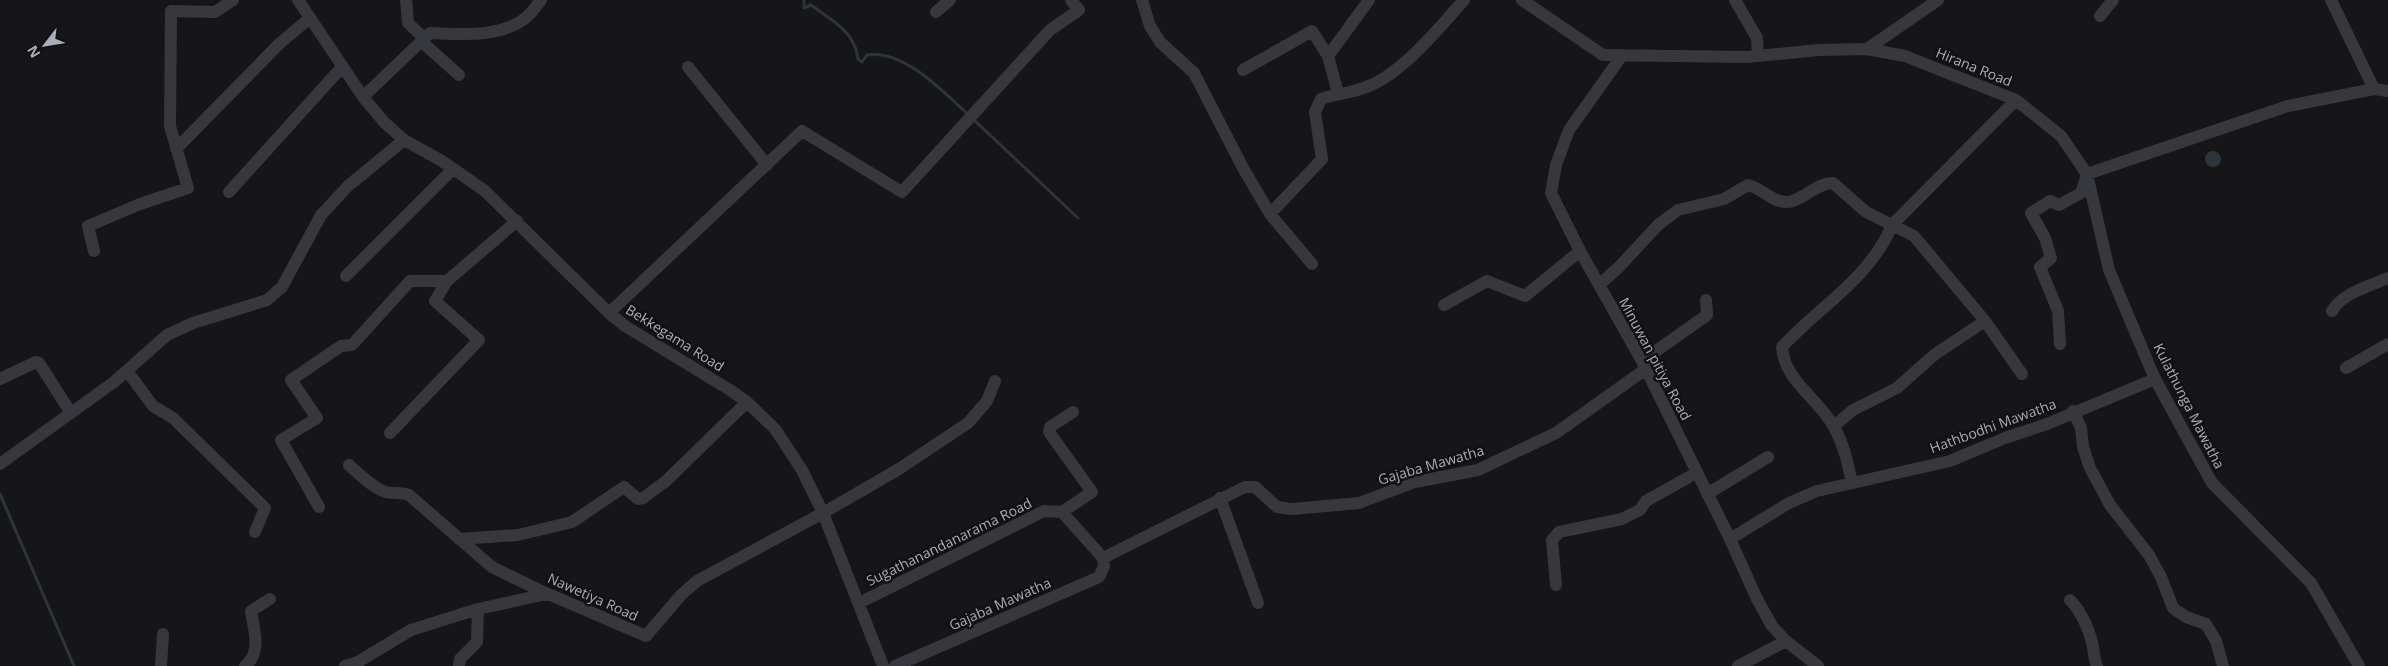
<svg xmlns="http://www.w3.org/2000/svg" width="2388" height="666" font-family="'Open Sans',sans-serif">
<style>
.water{fill:#2c353c}
.lines{fill:none;stroke-linecap:round;stroke-linejoin:round}
.stream{stroke:#2c353c;stroke-width:3}
.minor{stroke:#37383d;stroke-width:12}
.labels{text-anchor:middle;stroke-width:5;stroke-linejoin:round;paint-order:stroke}
.street-label{font-size:14px;fill:#a8adb8;stroke:#111113}
</style>
<rect width="100%" height="100%" fill="#161618"/>
<path class="water" d="M2205 159a8 8 0 1 1 16 0a8 8 0 1 1-16 0Z"/>
<g class="lines">
<path class="stream" d="M804,0V8L811,5C832,21 855,31 858,59L862,62L867,55C904,49 943,92 969,115
M973,119L1078,218
M0,494L74,666"/>
<path class="minor" d="M298,0L363,97L384,122L404,140L442,161L485,191L609,313L625,326L730,390L747,402L775,429L802,470L823,513L883,666
M406,0L408,23L425,39
M1142,0L1150,26L1160,42L1194,73L1243,168L1270,214L1322,159L1315,112L1321,99C1336,94 1352,93 1366,87C1401,75 1440,27 1464,0
M1522,0L1603,55L1747,57L1819,50L1867,49L1905,56L2016,100L2061,136L2087,174L2288,106L2374,89L2388,91
M1735,0L1757,38L1758,56
M2331,0L2374,89
M936,12L950,0
M2100,16L2113,0
M422,42L459,75
M1867,49L1938,0
M1328,56L1369,0
M1621,57L1569,130L1556,165L1551,193L1580,251L1642,361L1730,539L1757,599L1772,626L1786,641L1818,666
M688,67L767,165
M1243,70L1312,31L1328,56L1338,93
M363,97L430,33C461,34 496,38 523,20C530,15 536,7 541,0
M176,149L279,44L310,18
M2087,174L2109,270L2155,379L2212,483L2311,583L2359,666
M229,192L342,67
M1270,214L1312,264
M94,251L88,226L140,204L188,188L170,126L171,11L215,12L233,0
M346,276L453,169
M1599,285L1619,267L1658,225L1678,210L1724,199L1748,185C1762,188 1771,202 1787,202C1801,202 1816,183 1833,183L1866,212L1914,236L1985,321L2022,374
M1444,305L1487,281L1525,296L1580,251
M2332,311C2342,293 2370,286 2388,278
M609,313L802,131L902,192L1050,30L1079,10L1071,0
M2060,344L2058,311L2040,267L2051,258L2045,238L2031,213L2050,201L2059,205L2081,193L2087,174
M1642,361L1707,315L1706,300
M2346,368L2388,344
M127,371L153,406L173,418L265,508L255,532
M0,379L36,362L39,363L71,413
M2073,411L2081,428L2083,447L2090,468L2110,505L2149,555L2161,577L2173,608L2186,617L2206,624L2216,641L2223,666
M1834,426L1853,410L1897,388L1934,355L1985,321
M390,433L479,340L435,301L447,281
M0,464L114,382L167,335L193,323L267,300L282,287L321,215L348,186L404,140
M349,465C360,475 372,487 385,492C393,494 401,492 409,495L492,567L539,590L646,636L681,595L697,581L823,513L899,469L968,423L987,401L995,381
M1852,483C1848,464 1844,445 1834,427C1819,399 1784,381 1782,347C1819,307 1871,277 1892,225L2016,100
M1707,494L1768,457
M1220,498L1258,603
M319,507L281,440L317,418L291,380L341,346L352,345L410,281H447L517,221
M459,539L518,535L572,522L624,487L638,499L643,498L665,482L747,402
M1730,539L1789,503L1817,491L1950,461L2005,438L2047,424L2155,379
M1103,558L1245,487H1255L1277,507L1292,509L1359,503L1415,482L1478,470L1556,433L1646,369
M1556,585L1552,540L1559,532L1622,519L1640,510L1646,501L1696,473
M2070,600C2081,611 2090,631 2093,647C2094,654 2094,659 2097,666
M859,603L1044,511L1062,512L1092,492L1049,432L1050,427L1073,412
M161,666L163,634
M245,666C262,653 254,630 251,611L270,599
M345,666L358,662L411,630L478,609L547,594
M459,666L460,659L477,642L478,609
M895,666L1099,577L1104,566L1103,558L1062,512
M1738,666L1786,641"/>
</g>
<g class="labels">
<g class="street-label">
<text transform="translate(1974 67) rotate(22)" y="5">Hirana Road</text>
<text transform="translate(675 338) rotate(32)" y="5">Bekkegama Road</text>
<text transform="translate(1655 359) rotate(62)" y="5">Minuwan pitiya Road</text>
<text transform="translate(2189 406) rotate(63)" y="5">Kulathunga Mawatha</text>
<text transform="translate(1993 426) rotate(-20)" y="5">Hathbodhi Mawatha</text>
<text transform="translate(1431 465) rotate(-16)" y="5">Gajaba Mawatha</text>
<text transform="translate(949 542) rotate(-26)" y="5">Sugathanandanarama Road</text>
<text transform="translate(593 597) rotate(24)" y="5">Nawetiya Road</text>
<text transform="translate(1000 604) rotate(-24)" y="5">Gajaba Mawatha</text>
</g>
</g>
<g transform="translate(45 45) rotate(239)" stroke="#111113" stroke-width="4" paint-order="stroke">
<path d="M0-4L9 19L0 12L-9 19Z" fill="#a8adb8"/>
<text y="-8" font-size="14" font-weight="bold" text-anchor="middle" fill="#a8adb8">N</text>
</g>
</svg>
